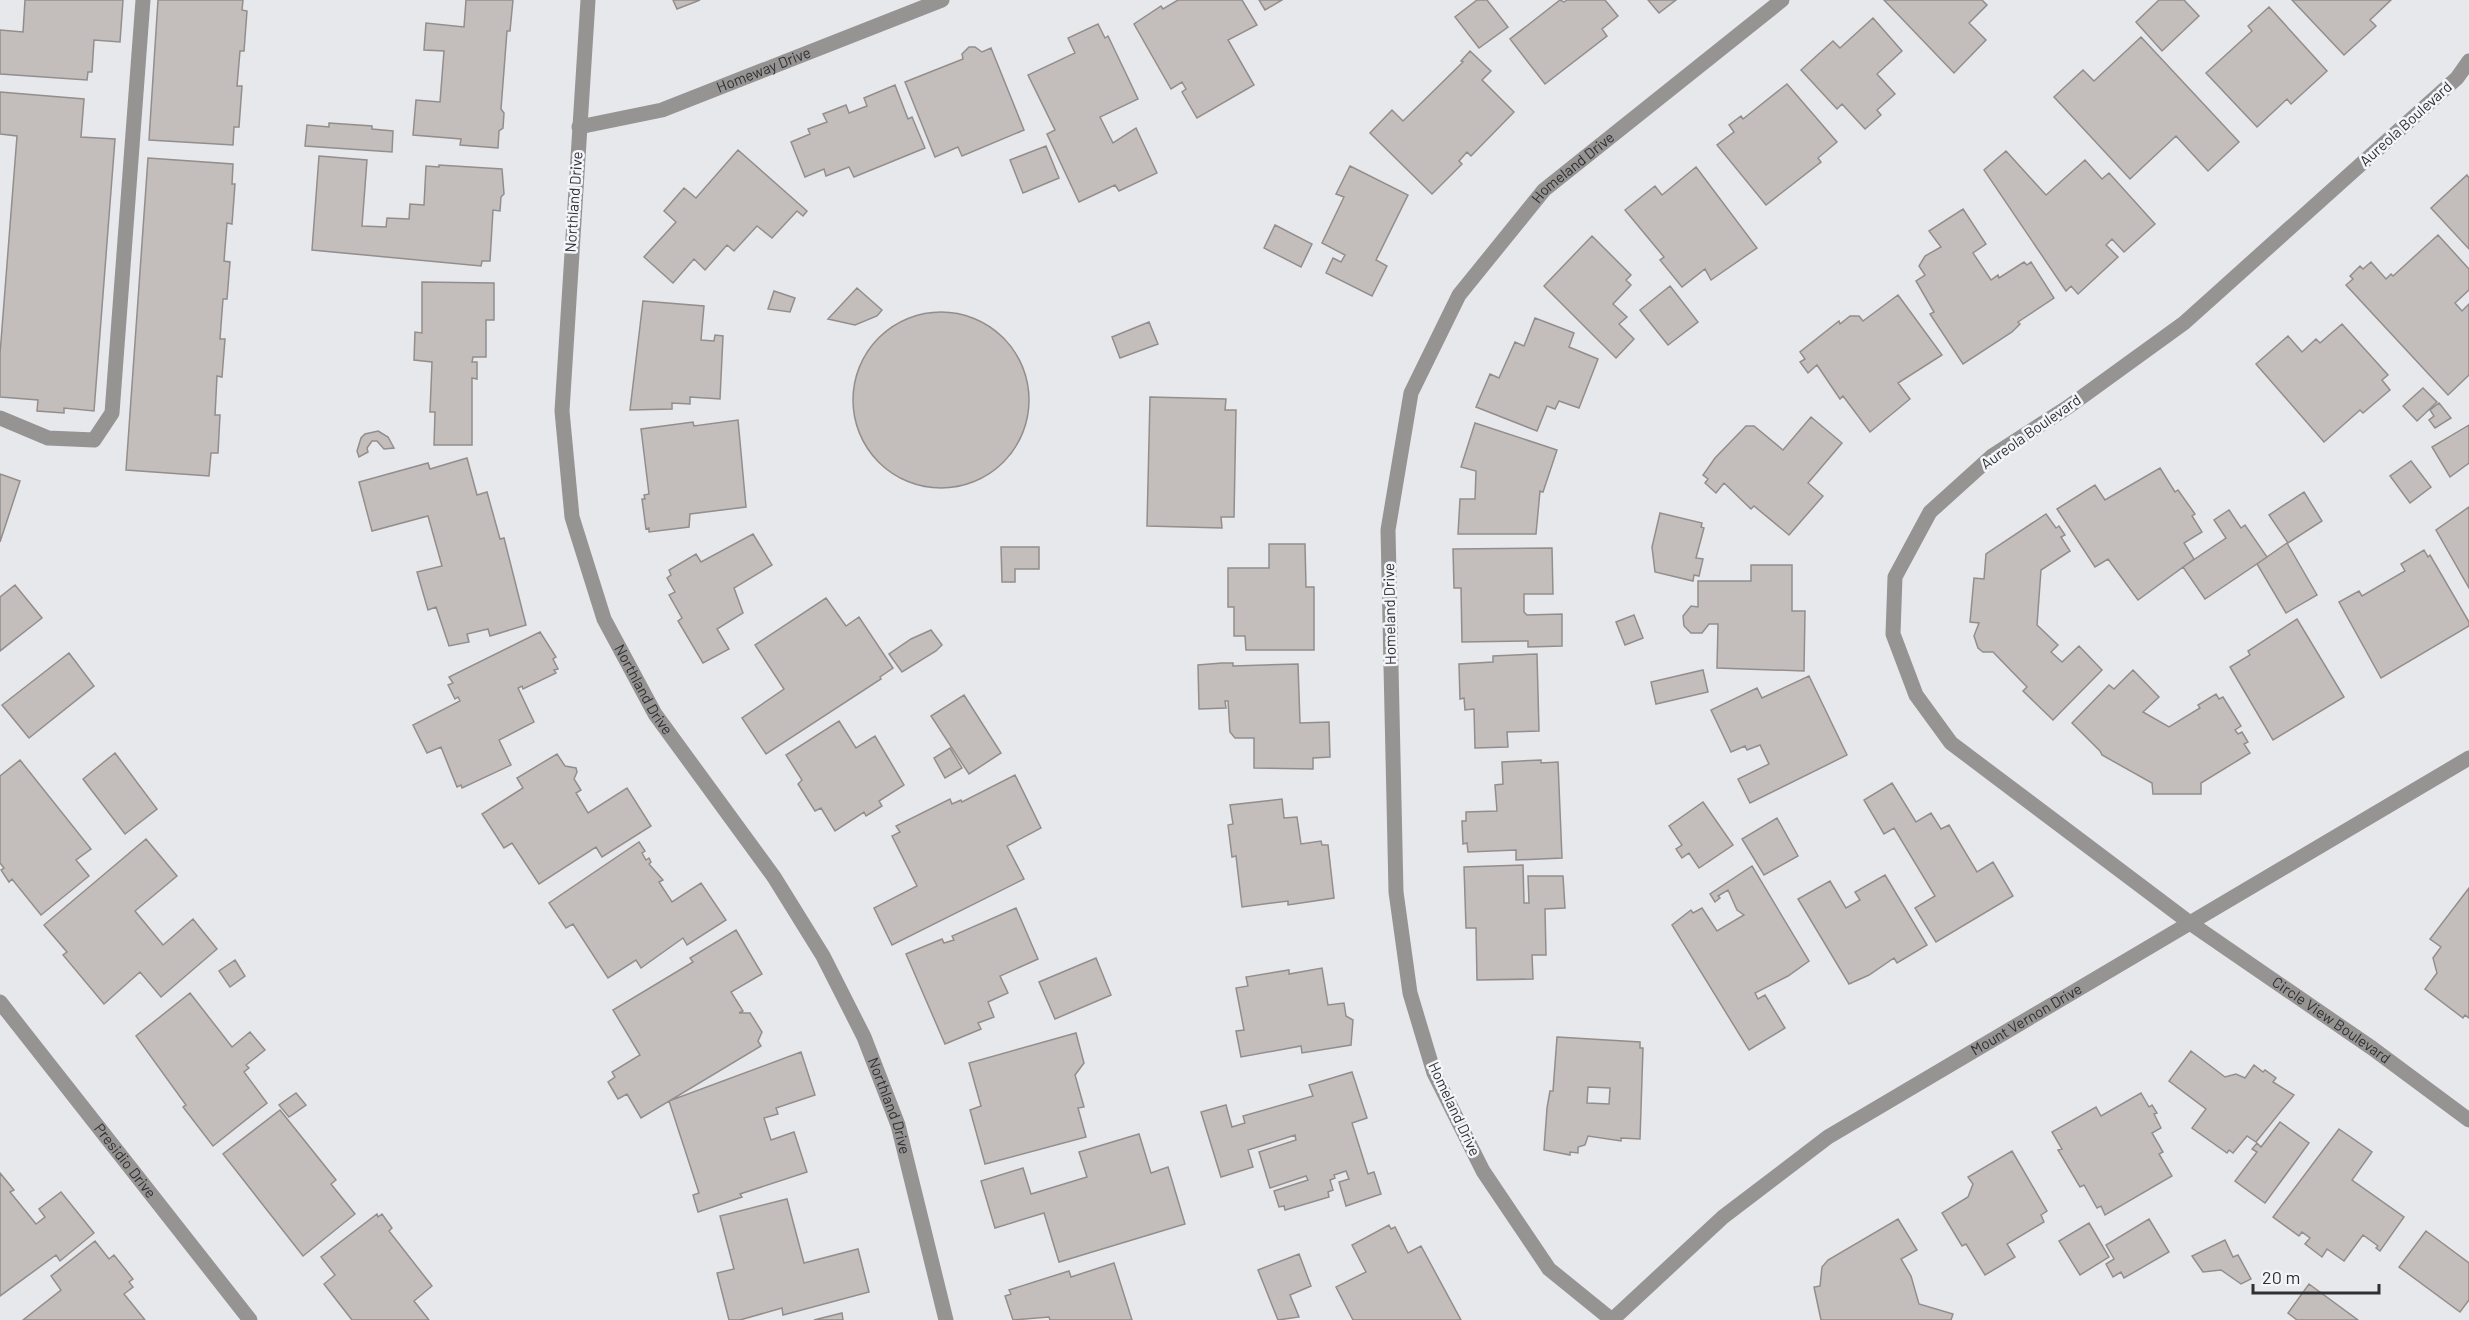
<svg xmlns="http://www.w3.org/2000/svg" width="2469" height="1320" font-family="Barlow,sans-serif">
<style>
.building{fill:#c3bebc;stroke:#938e8c;stroke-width:1.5;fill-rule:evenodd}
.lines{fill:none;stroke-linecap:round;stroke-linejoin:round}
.minor{stroke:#969493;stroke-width:15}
.labels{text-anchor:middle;stroke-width:5;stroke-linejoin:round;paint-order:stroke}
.street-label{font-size:15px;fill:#303032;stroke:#f4f5fa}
</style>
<rect width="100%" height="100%" fill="#e7e8ec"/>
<path class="building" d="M25,0H123L120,42L94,40L92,72H88L87,80L0,74V30L23,32Z
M158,0H243L242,10L247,11L244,51H240L237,86H242L239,127H234L233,145L149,140Z
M466,0H513L510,31H507L501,109L504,113L503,128L499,131L498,148L460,145L461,139L413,135L416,100L440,102L444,51L424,50L426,23L464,27Z
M673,0H700L677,9Z
M1178,0H1242L1257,25L1228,40L1254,85L1197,118L1182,92L1186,89L1182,82L1171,89L1134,24L1161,6L1163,9Z
M1259,0H1282L1265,10Z
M1477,0H1487L1508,27L1479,48L1455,17Z
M1560,0L1564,2L1567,0H1605L1618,16L1602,29L1607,36L1545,84L1510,39Z
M1648,0H1676L1659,13Z
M1884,0H1982L1987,5L1969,23L1986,40L1954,73Z
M2159,0H2184L2199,16L2162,51L2136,22Z
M2292,0H2391L2370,20L2376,26L2344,55Z
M2269,7L2327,71L2291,104L2287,99L2257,127L2206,73L2252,31L2248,26Z
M1873,18L1902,51L1877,74L1895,94L1877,110L1881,115L1865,129L1842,104L1837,109L1801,70L1833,41L1840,48Z
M1098,24L1105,38L1108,36L1138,99L1100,117L1113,143L1136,128L1157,173L1119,191L1115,185L1079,202L1047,134L1055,130L1028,75L1075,53L1068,38Z
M2141,37L2239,142L2208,171L2176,136L2130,179L2054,97L2083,70L2094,81Z
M969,47H975L982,52L991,48L1024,130L962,156L958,147L935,157L905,82L963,59L962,54Z
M1470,51L1491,71L1482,80L1514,112L1471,156L1467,152L1459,161L1462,164L1432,194L1370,133L1392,110L1403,121L1463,62L1461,61Z
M1787,84L1837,142L1818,158L1821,162L1766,205L1717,145L1734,132L1729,125L1741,116L1743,119Z
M895,85L908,119L912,117L925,148L854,177L849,167L826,176L824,169L805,177L791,142L810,134L808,129L827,122L823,114L846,105L849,113L867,106L864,98Z
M0,92L84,99L81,137L115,139L94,411L64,408V413L37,411L38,400L0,397V354L17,136L0,134Z
M329,123L372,126V129L393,131L392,152L305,146L307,125L329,127Z
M1046,146L1059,178L1023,193L1010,160Z
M738,150L807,211L803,216L797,211L772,238L757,226L734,251L727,245L705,270L694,259L673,283L644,257L676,222L664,211L684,188L696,198Z
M2006,151L2046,195L2085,160L2102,179L2109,173L2155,224L2124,252L2112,239L2106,245L2118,257L2078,294L2071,286L2066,291L1984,170Z
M319,156L367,160L362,226L386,227L387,218L409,219L410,204L424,205L426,166L439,167V165L502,169L504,194L501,197L500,211L493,210L490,261H482L481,266L312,250Z
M148,158L233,164L232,184H235L232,224L227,223L224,261L230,262L227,299H223L220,339H225L222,377L217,376L215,415H220L218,453H211L209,476L126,470Z
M1350,166L1408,195L1376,260L1387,266L1372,296L1326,273L1333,258L1341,262L1345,255L1322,243L1344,197L1336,194Z
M1696,167L1757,248L1711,280L1705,269L1682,287L1660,260L1664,257L1625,210L1655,186L1662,195Z
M2467,175L2469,178V249L2431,208Z
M1963,209L1986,244L1973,253L1991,280L1998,275L1999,278L2024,262L2027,265L2031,262L2054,298L2018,322L2020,324L2012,332L1963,364L1930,314L1934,312L1916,281L1925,275L1919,266L1925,256L1941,247L1929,231Z
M1275,225L1312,244L1301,267L1264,248Z
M2438,235L2469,269V290L2455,303L2462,311L2469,304V375L2448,395L2346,285L2353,279L2350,276L2360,266L2363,269L2371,262L2386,279L2391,274L2393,276Z
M1592,236L1631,275L1626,280L1631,285L1613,304L1627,317L1619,324L1634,339L1616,358L1544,286Z
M422,282L494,283V320H486V357H473L472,362H477V379L472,378V445H434L435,412H430L432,362L414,360L415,332L422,333Z
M1670,286L1698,322L1668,345L1640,310Z
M857,288L882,310L877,316L855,325L828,319Z
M774,291L795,298L790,312L768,309Z
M1898,295L1942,355L1898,383L1910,399L1870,432L1843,396L1840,399L1817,365L1808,373L1800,362L1805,359L1800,352L1839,321L1840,324L1850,316H1859L1863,321Z
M643,301L704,306L701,340L714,341L715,335L723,336L720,399L690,397V404L672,403V409L630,410Z
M853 400a88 88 0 1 1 176 0a88 88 0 1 1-176 0Z
M1535,318L1574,333L1569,347L1598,359L1579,408L1559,401L1555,409L1547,406L1537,431L1476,407L1490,374L1499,378L1515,342L1524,346Z
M1149,322L1158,344L1120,358L1112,337Z
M2342,324L2388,375L2382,380L2390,390L2363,413L2360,410L2324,442L2256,364L2288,336L2302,352L2316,339L2320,343Z
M2423,388L2437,402L2417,421L2403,406Z
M1150,397L1226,399L1225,410H1236L1234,517H1221L1222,528L1147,526Z
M2439,403L2451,418L2435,428L2429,420L2434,416L2430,410Z
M1811,417L1842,443L1808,483L1823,496L1789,535L1754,506L1751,509L1724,483L1716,493L1705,483L1708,479L1703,475L1715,458L1746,426H1754L1783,450Z
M738,420L746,507L690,514L689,527L649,532V528L646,529L642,499H645L644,495L649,494L641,429L693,422L694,426Z
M1475,423L1557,450L1543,492L1540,491L1536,534H1458L1460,499H1475L1476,471L1461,467Z
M2469,425V463L2450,477L2432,447Z
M378,431L388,437L394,448L384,449L377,441H372L367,448L368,452L359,457L357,451L361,438L365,434Z
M467,458L477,495L487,492L500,539L504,538L526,625L490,636L488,629L467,634L469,642L449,646L436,607L428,610L417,572L442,566L428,516L372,531L359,482L428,463L430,469Z
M2411,461L2431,487L2410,503L2390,476Z
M2160,468L2175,492L2178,490L2195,514L2192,516L2202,532L2184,543L2194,559L2138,600L2108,559L2095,567L2057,509L2095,485L2105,500Z
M0,474L20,481L0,542Z
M2304,492L2322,521L2288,543L2269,515Z
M2469,507V588L2436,530Z
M2229,510L2241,528L2245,525L2267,557L2205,599L2183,567L2226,538L2214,520Z
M1660,513L1702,523L1701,527L1704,528L1696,558L1703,559L1699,576L1694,575L1693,581L1655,572L1652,547Z
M2046,514L2056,528L2059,526L2065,535L2061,537L2070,551L2041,570L2037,625L2058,645L2051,652L2062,662L2079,646L2102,670L2053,720L2023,691L2027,687L1993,652H1983L1978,648L1974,636L1979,623L1970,622L1974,578L1984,579L1986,554Z
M753,534L772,565L734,588L743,613L717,629L729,649L703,663L678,621L682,618L669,595L675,592L667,578L671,575L669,570L696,554L701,562Z
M2287,543L2317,595L2286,613L2257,564Z
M1269,544H1305L1306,587H1314V650H1246L1245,636H1234V607H1228V568H1269Z
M1001,547H1039V569H1015V582H1002Z
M1552,548L1553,594H1524V612L1527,615L1562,614V646L1528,647V641L1462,642L1461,588H1454L1453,549Z
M2424,550L2428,557L2430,555L2469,622V626L2381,678L2339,602L2359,591L2362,596L2405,571L2401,564Z
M1751,565H1792V611H1805L1804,671L1717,668L1718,624H1709L1702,633H1691L1684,626L1683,616L1691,606L1698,607V581H1751Z
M15,585L42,618L0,651V597Z
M826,598L846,626L859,617L893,668L880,677L881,679L766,754L742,718L784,689L755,645Z
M1634,615L1643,638L1625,645L1616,622Z
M2297,619L2344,697L2273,740L2230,667L2250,655L2248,651Z
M931,630L942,645L936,651L902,672L889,654L911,639Z
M540,632L556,657L553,659L558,669L554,670L556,673L523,689L522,686L518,688L534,722L499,740L511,765L462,788L461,785L457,787L441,747L427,753L413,725L460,701L458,697L455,699L448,685L453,683L449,677Z
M69,653L94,686L29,738L2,705Z
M1537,654L1539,731L1507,732L1508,747L1475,748L1474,709L1465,710L1464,698L1460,699L1459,664L1493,662V656Z
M1222,663H1233V666L1298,664L1300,723L1329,722L1330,757L1313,758V769L1254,768V738H1235L1230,732L1228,701H1225L1226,708L1199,709L1198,665Z
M1703,670L1708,692L1656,704L1651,682Z
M2133,670L2159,697L2143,712L2169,727L2200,708L2198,705L2216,694L2219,699L2223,697L2241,726L2235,730L2238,734L2242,732L2248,742L2244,744L2250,753L2201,783V794H2153L2152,783L2102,755L2100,751L2072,723L2109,685L2114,689Z
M1809,676L1847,755L1750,803L1738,779L1769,764L1760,745L1747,750L1745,746L1731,752L1711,710L1757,688L1762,698Z
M964,695L1001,753L969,774L931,716Z
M839,721L856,748L875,736L904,785L879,801L882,806L866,816L864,812L835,831L821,808L815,811L798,784L802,780L786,755Z
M950,748L962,768L945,778L934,758Z
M115,753L157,809L125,834L83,779Z
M557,754L565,766L576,768L577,772L574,779L581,790L576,793L588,813L627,788L651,826L602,857L596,847L539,884L512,843L504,848L482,814L523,788L517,778Z
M20,760L91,849L76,860L89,876L41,915L12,879L9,882L1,870L4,868L0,863V776Z
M1541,760V763L1558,762L1562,858L1516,860V850L1468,852L1467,843L1463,844L1462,821H1466V812L1497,811L1495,785L1503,784L1502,762Z
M1015,775L1041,828L1007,846L1024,879L892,945L874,908L917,886L892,836L900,832L896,826L950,799L952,804L961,800L962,802Z
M1892,783L1916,822L1931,813L1941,829L1949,825L1977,872L1993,862L2013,896L1936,942L1915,908L1935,896L1894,828L1884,834L1864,800Z
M1282,799L1284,818L1297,817L1301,844L1321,841L1322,845H1328L1334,898L1288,905V901L1242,907L1236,856L1232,857L1228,825L1233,824L1230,805Z
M1703,802L1733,845L1699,868L1689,853L1682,858L1676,849L1682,845L1669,826Z
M1777,818L1798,856L1764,875L1742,839Z
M146,839L177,876L135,911L163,945L193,919L217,949L161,997L140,972L104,1004L63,955L67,952L44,925Z
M639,842L645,851L642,853L646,860L649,858L651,862L649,864L663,880L659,882L672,902L701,883L726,920L687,945L683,938L641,968L636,960L608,978L573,924L566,928L549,903Z
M1523,865L1524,903H1529L1528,876H1563L1565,908L1545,909L1546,955H1532L1533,979L1477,980L1476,928H1466L1464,867Z
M1752,866L1809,961L1788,976L1755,993L1758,999L1765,995L1785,1028L1749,1050L1672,925L1691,910L1693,913L1702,908L1717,931L1744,915L1737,910L1728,890L1718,896L1720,898L1715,902L1710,894Z
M1885,875L1927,945L1897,963L1894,958L1869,975L1849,984L1798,899L1830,881L1846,908L1860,900L1855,892Z
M2469,888V1018L2465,1015L2463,1018L2425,989L2437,973L2433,958L2441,947L2430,939Z
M1016,908L1038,959L1000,976L1008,993L988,1002L994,1017L978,1023L981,1029L945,1044L906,954L942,939L944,943L954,940L952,936Z
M736,930L762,974L731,992L743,1011L739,1013H750L762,1032L758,1041L761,1046L641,1118L627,1094L618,1099L608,1082L615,1077L612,1072L640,1055L613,1010L693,962L690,958Z
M1096,958L1111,995L1055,1019L1039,982Z
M235,960L245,976L230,987L219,971Z
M1322,968L1328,1005L1344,1003L1346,1016L1353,1020L1351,1045L1302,1053L1301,1046L1241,1057L1236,1031L1244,1030L1236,988L1248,986L1246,977L1289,970V974Z
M190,993L232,1047L250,1032L265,1050L246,1065L249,1068L244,1072L267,1103L213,1146L183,1107L186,1105L136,1036Z
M1076,1033L1084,1063L1075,1075L1084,1107L1078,1108L1086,1137L985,1164L970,1110L981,1106L969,1063Z
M1557,1037L1640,1042V1048H1643L1640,1139L1621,1138V1141L1588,1136L1585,1145L1578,1147V1153L1570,1152V1155L1544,1150L1547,1108L1550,1091H1553ZM1588,1087L1610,1088L1609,1104L1587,1103Z
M2191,1051L2225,1077L2236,1074L2245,1078L2254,1065L2263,1072L2265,1070L2276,1078L2273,1082L2294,1095L2256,1142L2247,1136L2233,1153L2229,1150L2227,1153L2192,1128L2206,1109L2169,1081Z
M801,1052L815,1095L776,1108L778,1114L764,1118L771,1140L794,1132L807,1172L740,1194L742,1197L698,1212L693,1195L699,1193L669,1101Z
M1352,1072L1367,1118L1352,1123L1368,1174L1374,1172L1381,1194L1346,1206L1339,1182L1349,1179L1346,1171L1334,1175L1335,1178L1330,1180L1333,1190L1328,1192L1329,1197L1285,1210L1284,1206L1279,1207L1274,1191L1308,1180L1306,1176L1270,1188L1259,1152L1296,1140L1295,1135L1248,1150L1253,1167L1221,1177L1201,1112L1226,1105L1232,1127L1245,1123L1243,1116L1313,1096L1309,1085Z
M296,1093L306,1105L289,1117L279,1105Z
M2141,1093L2149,1107L2152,1105L2157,1113L2154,1114L2161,1128L2152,1133L2163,1152L2159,1154L2172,1176L2105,1215L2101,1206L2097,1208L2084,1185L2080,1187L2058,1150L2062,1149L2052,1132L2096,1107L2101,1116Z
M280,1110L336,1180L331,1184L355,1214L303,1256L223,1154Z
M2280,1122L2309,1143L2265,1203L2235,1181L2257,1152L2252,1149L2257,1143L2261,1147Z
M2339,1129L2372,1152L2352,1180L2404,1217L2380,1251L2376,1248L2378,1246L2363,1235L2344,1261L2327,1249L2322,1257L2305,1244L2310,1238L2302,1232L2299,1236L2273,1217Z
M1139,1134L1151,1173L1168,1167L1185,1224L1059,1262L1044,1213L995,1228L981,1181L1023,1168L1031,1194L1087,1177L1079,1152Z
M2012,1151L2047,1211L2041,1215L2044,1222L2007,1244L2015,1257L1985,1275L1966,1244L1962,1246L1942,1213L1968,1197L1973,1184L1968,1177Z
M0,1173L14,1190L10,1192L36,1224L45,1217L39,1209L61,1192L94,1233L60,1261L56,1255L0,1296Z
M787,1199L804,1263L858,1249L869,1292L783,1315L782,1308L740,1320H729L717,1273L734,1269L720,1216Z
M377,1214L378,1217L382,1214L392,1228L389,1231L432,1286L414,1301L429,1320H352L324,1284L335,1275L321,1257Z
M1898,1219L1917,1250L1901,1259L1911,1276L1919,1304L1953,1314L1951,1320H1821L1814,1287L1820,1286L1822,1267L1828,1260Z
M2149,1219L2169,1252L2124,1278L2121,1272L2113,1277L2106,1264L2114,1259L2106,1245Z
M2089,1223L2109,1257L2080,1275L2059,1241Z
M1389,1225L1391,1229L1395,1227L1408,1253L1421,1246L1461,1320H1353L1336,1287L1366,1272L1352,1245Z
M2426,1231L2469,1263V1300L2460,1312L2399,1267Z
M2225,1240L2233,1257L2238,1255L2251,1279L2241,1284L2221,1270L2203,1272L2192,1256Z
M95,1241L109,1259L114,1255L133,1279L129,1282L133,1287L124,1294L145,1320H23L61,1290L51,1276Z
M1299,1254L1311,1286L1290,1295L1299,1317L1278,1320L1258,1270Z
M1114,1263L1132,1320H1050L1049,1317L1013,1320L1005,1296L1011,1294L1009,1290L1069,1271L1071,1277Z
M2309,1284L2358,1320H2297L2288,1313Z
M842,1313L843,1320H814Z"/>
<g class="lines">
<g class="minor">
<path id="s1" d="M588,0L562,411L572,517L604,619L655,714L774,877L823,956L864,1037L898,1125L946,1320"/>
<path id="s2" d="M2469,61L2457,78L2184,323L2068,407L1992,456L1930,512L1895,577L1893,634L1916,695L1951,743L2190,923L2372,1048L2469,1120"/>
<path id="s3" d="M579,127L662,110L942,0"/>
<path d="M0,418L48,438L94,440L112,413L143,0"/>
<path id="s4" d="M0,1002L250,1320"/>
<path id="s5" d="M1612,1320L1549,1269L1483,1171L1434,1073L1410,993L1396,892L1388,530L1411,393L1459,295L1544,190L1782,0"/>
<path id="s6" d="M1612,1320L1723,1217L1828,1137L2469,758"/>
</g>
</g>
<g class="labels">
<g class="street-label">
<text dy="5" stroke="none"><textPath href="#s3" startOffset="194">Homeway Drive</textPath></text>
<text transform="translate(2406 124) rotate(-42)" y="5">Aureola Boulevard</text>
<text dy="5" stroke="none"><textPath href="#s5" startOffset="1276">Homeland Drive</textPath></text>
<text transform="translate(574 202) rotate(-86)" y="5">Northland Drive</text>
<text transform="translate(2031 432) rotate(-35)" y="5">Aureola Boulevard</text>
<text transform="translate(1390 614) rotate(-91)" y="5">Homeland Drive</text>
<text dy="5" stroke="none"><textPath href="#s1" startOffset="706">Northland Drive</textPath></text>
<text dy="5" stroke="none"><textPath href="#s6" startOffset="514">Mount Vernon Drive</textPath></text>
<text dy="5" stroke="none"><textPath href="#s2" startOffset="1431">Circle View Boulevard</textPath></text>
<text dy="5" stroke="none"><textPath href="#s1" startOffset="1192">Northland Drive</textPath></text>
<text transform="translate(1454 1109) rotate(65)" y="5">Homeland Drive</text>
<text dy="5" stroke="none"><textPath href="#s4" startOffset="202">Presidio Drive</textPath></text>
</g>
</g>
<path d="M2253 1284v9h126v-9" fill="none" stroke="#303032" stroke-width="3"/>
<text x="2262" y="1284" font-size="18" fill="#303032" stroke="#f4f5fa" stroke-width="4.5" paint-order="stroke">20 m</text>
</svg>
